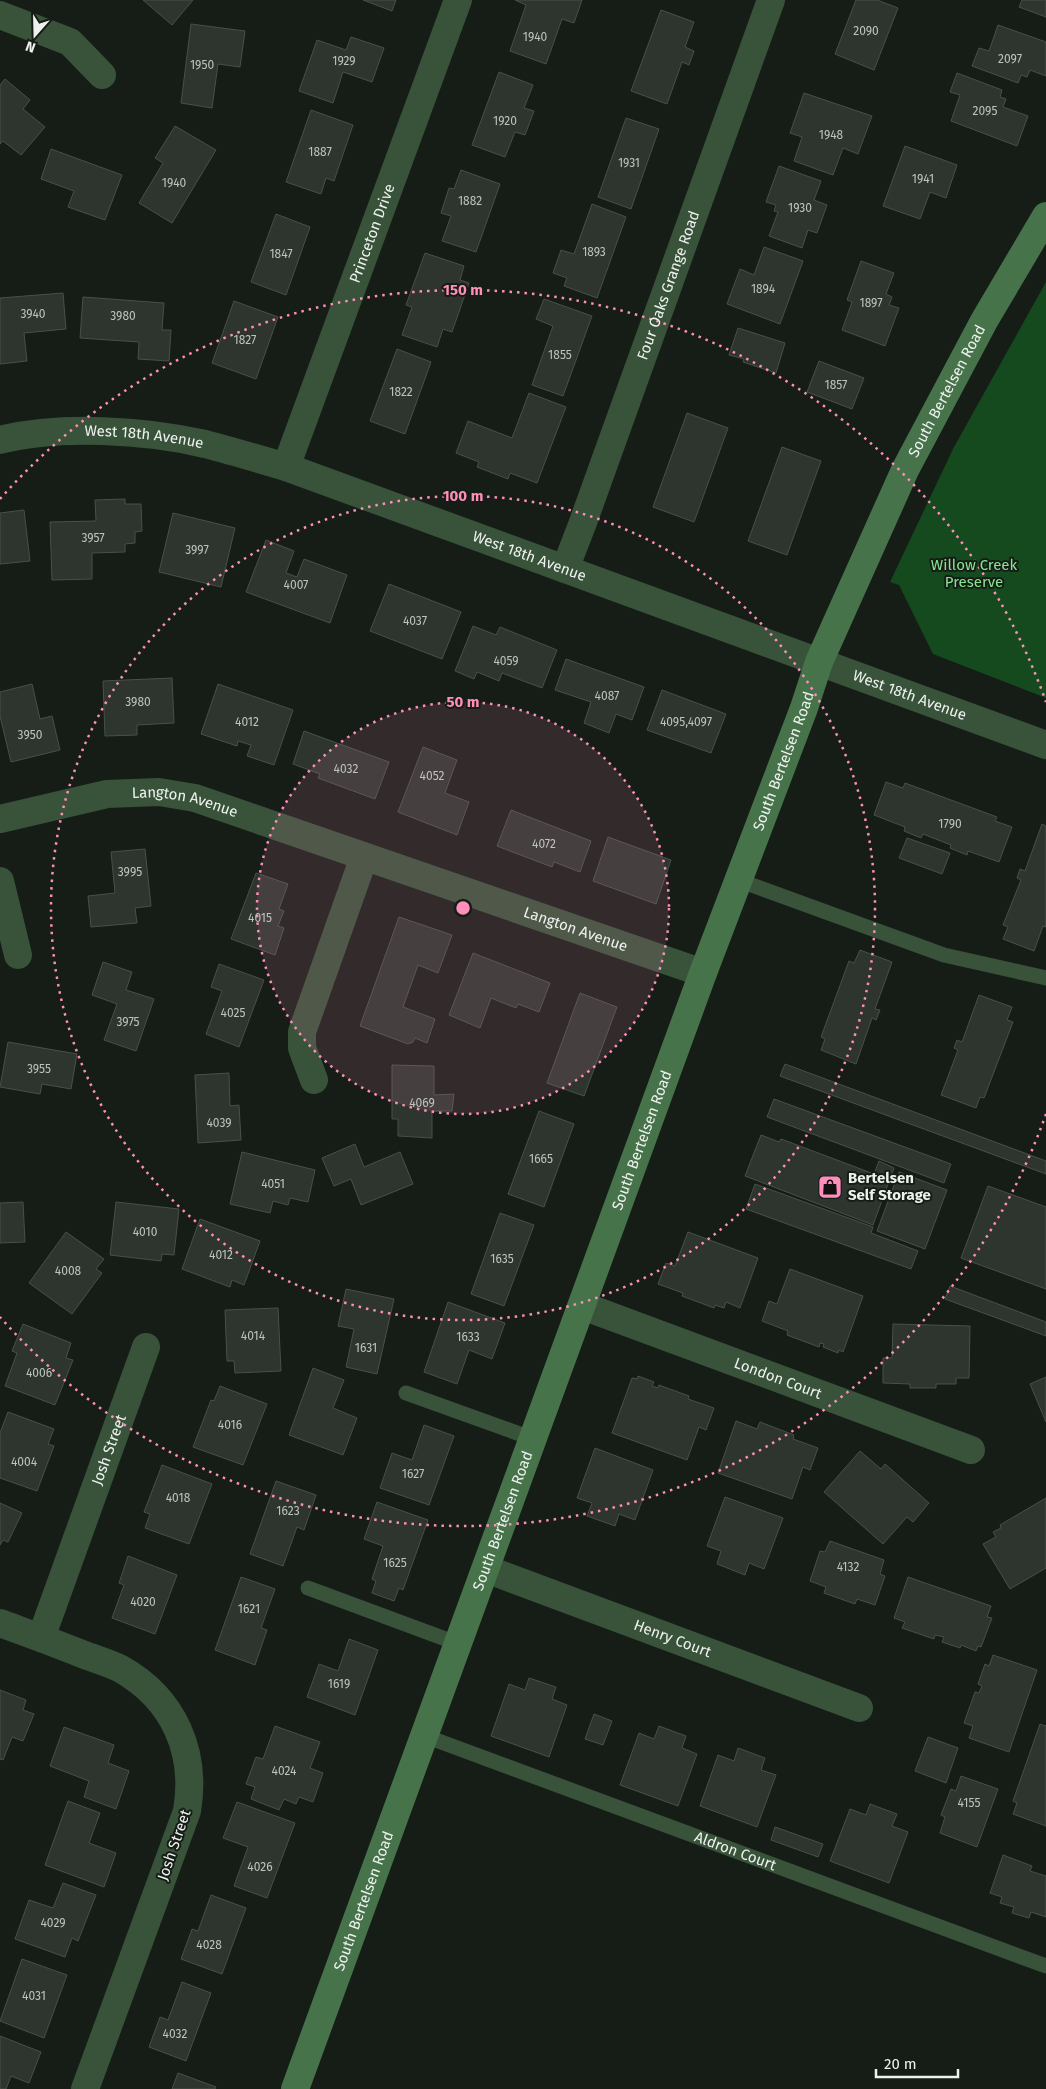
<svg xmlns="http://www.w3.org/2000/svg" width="1046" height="2089" font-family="'Fira Sans',sans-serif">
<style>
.green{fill:#144a1d}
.building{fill:#2d352e;stroke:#485049}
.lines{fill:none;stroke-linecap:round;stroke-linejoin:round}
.service{stroke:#38533a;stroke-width:15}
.minor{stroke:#38533a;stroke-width:28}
.tertiary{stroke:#38533a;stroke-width:28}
.secondary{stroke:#46734a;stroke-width:28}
.ring{fill:none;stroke:#ff8eba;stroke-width:2.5;stroke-dasharray:2.5 5}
.labels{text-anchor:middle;stroke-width:4;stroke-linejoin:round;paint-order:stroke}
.number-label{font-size:12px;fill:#bec3be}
.street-label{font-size:15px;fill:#eef2ee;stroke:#161d17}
.park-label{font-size:15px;fill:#86e690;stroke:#161d17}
.poi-label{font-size:15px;font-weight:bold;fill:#eef2ee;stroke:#161d17;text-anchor:start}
.centre{fill:#ff8eba;stroke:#161d17;stroke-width:2.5}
.ring-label{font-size:15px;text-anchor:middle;font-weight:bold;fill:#ff8eba;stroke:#161d17;stroke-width:4;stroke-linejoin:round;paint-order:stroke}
</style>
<rect width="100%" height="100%" fill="#161d17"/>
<path class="green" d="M1046,282V698L933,654L899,585L890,582L954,447Z"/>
<path class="building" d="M143,0H193L172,25Z
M363,0H396L392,11Z
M515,0H582L574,23L562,19L546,64L510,51L526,5Z
M856,0H877L898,8L874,70L835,54Z
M1022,0H1046V17L1019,7Z
M661,10L694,22L685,47L694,51L689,65L682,62L667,104L631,91Z
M191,24L245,31L240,67L218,64L212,108L181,103Z
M998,25L1046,42V76L1030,70L1027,77L1021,75L1018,83L972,66L979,48L989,51Z
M351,37L384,48L372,82L343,72L333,103L299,91L317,40L346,50Z
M499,72L533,85L524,108L534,111L525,135L515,132L505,157L472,145Z
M957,73L1002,90L1000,97L1006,99L1003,107L1028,116L1017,146L951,121L960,95L950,92Z
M5,79L30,100L23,109L45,127L21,155L3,141L0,144V85Z
M804,93L872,116L858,154L843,148L833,175L794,161L802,137L790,133Z
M311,110L353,125L334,181L326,178L321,194L286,182Z
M626,118L659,129L631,209L598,197Z
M175,126L216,150L172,223L139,203L163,163L155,158Z
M905,146L957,165L946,198L930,192L920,219L883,206Z
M51,149L122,175L105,220L68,207L74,191L41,179Z
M779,166L821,181L814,200L827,205L817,233L808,230L802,248L769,236L778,212L774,211L776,205L766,202Z
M461,170L500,184L476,252L442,241L451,216L441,213L449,188L454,189Z
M592,204L626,217L597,298L564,286L567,278L553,273L561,250L574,254Z
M276,214L310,227L286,295L251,282Z
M764,247L803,261L780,324L727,304L740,269L754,275Z
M425,253L464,266L460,280L469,283L452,332L443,329L437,347L402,335L412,307L406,305Z
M861,261L894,273L886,294L892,297L889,305L899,308L885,346L842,330L852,302L847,300Z
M63,293L66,329L24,333L27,361L0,364V298Z
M83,297L164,303L162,330H171L169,361L138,359L139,342L80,338Z
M544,299L592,316L563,396L532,385L553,326L536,319Z
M234,301L278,317L256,379L212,363Z
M738,328L785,343L776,373L743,362L744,359L729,355Z
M397,349L431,362L405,434L370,421Z
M819,361L864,378L852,409L807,392Z
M529,393L566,407L537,483L510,473L508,479L477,467L479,462L456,453L468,421L512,438Z
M687,413L728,428L694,522L653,507Z
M782,447L821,461L787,555L748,541Z
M125,499V504H141L142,531L135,532V543L125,544V552L92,553V579L52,580L50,522L96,521L95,500Z
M24,510L30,561L0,564V513Z
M173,513L235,528L221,587L159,572Z
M266,540L294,551L286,573L297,577L304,559L347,575L330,623L246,592Z
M389,584L461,612L442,659L370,631Z
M473,626L496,635L500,627L557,650L542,688L502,673L499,681L477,672L474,679L455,671Z
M566,659L644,687L632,720L616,714L609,733L584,723L591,702L555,690Z
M172,678L174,723L137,725V735L105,736L103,681Z
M32,684L40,719L52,716L60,750L11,762L0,716V692Z
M218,684L293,710L274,765L247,756L251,745L238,741L237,746L201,734Z
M662,690L726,714L711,753L647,730Z
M304,731L389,762L375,799L318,778L320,774L293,764Z
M423,747L457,760L445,793L469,802L457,835L398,812Z
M886,782L903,788L905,783L997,817L995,821L1012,827L999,862L968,851L967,855L950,848L951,845L923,834L921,838L904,831L905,827L874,815Z
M511,810L591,841L580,872L554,862L552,867L497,846Z
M1042,824L1046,826V927L1043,926L1034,951L1003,939L1008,927L1003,925L1021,880L1017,878L1020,869L1025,871Z
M608,837L671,860L656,904L593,881Z
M907,838L950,853L942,874L899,858Z
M145,849L151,906L135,908L137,923L91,927L88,896L115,893L111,852Z
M256,873L288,884L279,909L284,911L278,926L284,928L275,955L231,939Z
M399,917L452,935L438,973L418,965L403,1007L435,1019L427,1043L415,1038L413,1042L408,1044L360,1026Z
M860,950L892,962L875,1009L880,1010L876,1020L872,1018L856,1064L821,1050L825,1039L821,1037L849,961L854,963Z
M473,953L550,983L539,1012L518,1004L516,1008L491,998L480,1028L449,1015Z
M103,962L132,972L126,990L154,999L136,1051L104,1040L117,1004L92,995Z
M219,964L264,980L239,1047L206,1034L222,991L211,987Z
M580,993L617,1007L584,1096L547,1083Z
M979,995L1012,1007L1007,1020L1013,1022L984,1098L980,1097L976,1108L941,1095L958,1050L954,1048L957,1040L962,1042Z
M8,1042L77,1054L71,1089L42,1084L40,1094L0,1087Z
M785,1064L1046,1161V1174L780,1076Z
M392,1065L434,1066V1095L454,1094L452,1111H432V1138L398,1136V1119H392Z
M229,1073L230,1106L239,1105L241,1140L198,1143L195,1075Z
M774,1099L951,1164L944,1183L767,1117Z
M539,1111L574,1124L544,1207L508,1194Z
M761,1135L779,1142L781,1139L874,1174L879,1161L894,1168L873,1225L745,1176Z
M355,1144L364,1167L400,1152L413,1184L361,1205L351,1179L334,1186L322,1158Z
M242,1152L315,1170L308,1202L290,1198L288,1205L273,1201L270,1213L230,1204Z
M899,1172L947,1190L925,1249L877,1231Z
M755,1184L873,1227L871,1233L918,1251L911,1269L746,1209Z
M988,1186L1046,1207V1289L961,1258Z
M23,1202L25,1242L0,1243V1203Z
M116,1202L179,1209L174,1255L162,1254L161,1261L110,1255Z
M500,1213L534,1225L504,1306L471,1294Z
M200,1219L260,1241L244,1285L232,1280L230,1287L182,1269Z
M66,1232L104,1259L96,1269L102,1273L72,1314L29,1283Z
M688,1232L758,1258L740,1308L726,1302L724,1308L715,1305L714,1308L682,1296L683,1293L658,1284L666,1263L675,1266Z
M790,1269L863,1296L843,1352L839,1350L838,1353L823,1347L824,1344L820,1343L819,1347L787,1335L788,1331L762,1321L769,1301L777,1304Z
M950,1286L1046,1322V1336L945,1299Z
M346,1289L394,1299L377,1374L346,1367L354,1329L338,1326Z
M448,1302L505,1323L492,1359L469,1350L457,1384L424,1372Z
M278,1308L281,1371L235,1373L234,1361H227L225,1310Z
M23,1324L71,1343L66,1358L73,1360L55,1405L5,1386L17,1353L12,1351Z
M893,1324L970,1326L969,1378H956V1384H936V1388H910V1384L883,1383V1358H892Z
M313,1368L344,1380L333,1408L357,1418L343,1455L289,1435Z
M638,1376L654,1382L652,1386L658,1388L659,1385L689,1396L688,1399L714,1408L706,1430L699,1427L687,1460L612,1433L632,1378L637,1379Z
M1046,1377V1422L1030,1384Z
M220,1386L267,1404L243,1465L193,1447L211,1400L214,1401Z
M8,1412L54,1429L48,1444L54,1446L37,1491L0,1478V1433Z
M736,1421L757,1429L760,1422L794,1435L793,1439L818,1448L810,1470L803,1467L792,1499L718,1473Z
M424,1425L454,1436L429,1505L380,1488L392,1453L412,1460Z
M595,1448L653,1470L635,1520L619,1514L615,1526L587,1516L592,1503L577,1498Z
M860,1451L881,1469L885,1464L929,1503L913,1522L907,1517L883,1544L824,1492Z
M162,1465L212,1484L189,1544L145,1528L150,1514L144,1512Z
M276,1481L316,1495L304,1530L297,1527L283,1566L250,1554Z
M725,1497L783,1518L764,1569L749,1563L745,1575L717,1564L721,1551L707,1546Z
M1046,1498V1568L1010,1589L983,1544L996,1537L993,1532L1001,1528L1000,1525Z
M377,1502L428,1520L403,1590L399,1588L394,1601L372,1593L376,1581L372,1579L383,1546L364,1539Z
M0,1503L22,1513L8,1542L3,1540L0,1545Z
M830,1541L884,1560L880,1574L885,1576L875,1605L857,1599L855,1604L824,1593L826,1587L810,1581L820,1551L825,1552Z
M128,1556L177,1575L155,1634L112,1618L124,1585L119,1583Z
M241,1577L275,1589L261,1628L267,1630L255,1665L215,1650Z
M908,1577L991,1606L987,1617L992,1618L981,1647L978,1646L976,1651L961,1645L960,1648L942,1642L944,1637L935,1635L934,1639L902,1628L905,1622L894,1618Z
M349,1639L378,1650L355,1715L307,1697L319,1664L338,1671Z
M993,1655L1037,1670L1009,1752L969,1738L973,1726L964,1723L975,1692L979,1693L982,1686L978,1684L985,1664L989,1666Z
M529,1678L556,1687L552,1699L567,1705L549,1757L491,1736L509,1684L525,1690Z
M0,1690L26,1700L23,1710L34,1714L23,1741L12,1737L3,1760L0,1759Z
M594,1714L612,1721L603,1745L585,1739Z
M1040,1724L1045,1726L1046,1725V1826L1013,1814L1017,1803L1013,1801Z
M275,1726L320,1742L310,1768L323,1773L313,1802L299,1797L296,1804L284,1799L279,1810L251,1799L255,1787L246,1784L256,1757L263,1759Z
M659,1726L686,1736L682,1748L697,1754L678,1806L620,1785L639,1733L654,1739Z
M64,1727L114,1745L108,1763L129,1771L116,1809L84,1797L89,1781L50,1766Z
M928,1737L958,1748L946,1783L915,1771Z
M738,1748L765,1758L761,1770L776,1775L757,1827L700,1806L718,1755L734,1761Z
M961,1776L998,1789L977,1847L940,1833L945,1817L941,1815L951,1789L956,1791Z
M68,1801L100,1813L89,1843L116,1853L104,1887L45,1865Z
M237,1802L295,1823L267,1898L234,1886L248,1847L223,1838Z
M870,1804L897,1814L892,1826L908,1832L889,1883L830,1861L850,1809L866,1815Z
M775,1827L823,1844L818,1857L771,1840Z
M1003,1855L1032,1866L1030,1871L1046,1876V1917L1031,1912L1029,1918L1012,1913L1014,1907L1000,1903L1002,1897L990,1893Z
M63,1883L96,1895L78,1941L72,1938L65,1957L15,1939L29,1900L53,1908Z
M211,1895L246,1908L222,1974L181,1959L192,1929L198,1931Z
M22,1959L67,1975L44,2038L0,2021Z
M182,1982L211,1993L186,2061L149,2047L160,2017L168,2020Z
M0,2036L41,2052L29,2083L11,2076L6,2089H0Z
M178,2073L216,2087L215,2089H172Z"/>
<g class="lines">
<g class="service">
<path d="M738,880L944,955L1046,978"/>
<path d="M406,1393L534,1439"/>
<path d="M308,1588L459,1644"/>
<path id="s1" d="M425,1736L1046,1966"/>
</g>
<g class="minor">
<path d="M0,15L70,42L102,75"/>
<path id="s2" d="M286,467L458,0"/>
<path id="s3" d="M565,569L582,525L771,0"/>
<path id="s4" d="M0,819L107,794L159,792L195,798L703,973"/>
<path d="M0,881L18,955"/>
<path d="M314,1080L302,1048V1032L364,857"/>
<path id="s5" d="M583,1306L971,1450"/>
<path id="s6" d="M486,1569L859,1708"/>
<path d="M0,1623C27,1633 55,1643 82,1654C95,1659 109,1663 121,1669C174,1699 197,1752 187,1811L85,2089"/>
<path id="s7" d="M41,1638L146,1347"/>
</g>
<path class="tertiary" id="s8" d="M0,440C60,425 145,430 205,444C232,451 259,459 286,467L1046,745"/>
<path class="secondary" id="s9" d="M295,2089L703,973L804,708L819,662L905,470L984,321L1046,216"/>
</g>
<circle cx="463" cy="908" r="206" fill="#ff8eba" fill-opacity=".12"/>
<g class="ring">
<circle cx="463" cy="908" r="206"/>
<circle cx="463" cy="908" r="412"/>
<path d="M1046 1114A618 618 0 0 1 0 1317M0 499A618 618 0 0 1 1046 702"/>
</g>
<defs>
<g id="shop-square" transform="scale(1.25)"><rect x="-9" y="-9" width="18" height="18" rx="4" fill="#ff8eba" stroke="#161d17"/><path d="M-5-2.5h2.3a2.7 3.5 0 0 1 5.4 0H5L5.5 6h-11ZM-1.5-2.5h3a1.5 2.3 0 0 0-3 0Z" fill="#111"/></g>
</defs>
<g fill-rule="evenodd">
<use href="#shop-square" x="830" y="1187"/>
</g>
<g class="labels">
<g class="number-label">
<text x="866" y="35">2090</text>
<text x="535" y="41">1940</text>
<text x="1010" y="63">2097</text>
<text x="344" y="65">1929</text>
<text x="202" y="69">1950</text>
<text x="985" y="115">2095</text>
<text x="505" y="125">1920</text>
<text x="831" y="139">1948</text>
<text x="320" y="156">1887</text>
<text x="629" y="167">1931</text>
<text x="923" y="183">1941</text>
<text x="174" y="187">1940</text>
<text x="470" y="205">1882</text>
<text x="800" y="212">1930</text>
<text x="594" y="256">1893</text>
<text x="281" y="258">1847</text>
<text x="763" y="293">1894</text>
<text x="871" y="307">1897</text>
<text x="33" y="318">3940</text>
<text x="123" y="320">3980</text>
<text x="245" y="344">1827</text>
<text x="560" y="359">1855</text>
<text x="836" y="389">1857</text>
<text x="401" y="396">1822</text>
<text x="93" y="542">3957</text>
<text x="197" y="554">3997</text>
<text x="296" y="589">4007</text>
<text x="415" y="625">4037</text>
<text x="506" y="665">4059</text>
<text x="607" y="700">4087</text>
<text x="138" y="706">3980</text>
<text x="247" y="726">4012</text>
<text x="686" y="726">4095,4097</text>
<text x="30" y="739">3950</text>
<text x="346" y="773">4032</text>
<text x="432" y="780">4052</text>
<text x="950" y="828">1790</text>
<text x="544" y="848">4072</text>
<text x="130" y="876">3995</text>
<text x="260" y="922">4015</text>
<text x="233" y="1017">4025</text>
<text x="128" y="1026">3975</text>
<text x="39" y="1073">3955</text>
<text x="422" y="1107">4069</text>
<text x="219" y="1127">4039</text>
<text x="541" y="1163">1665</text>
<text x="273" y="1188">4051</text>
<text x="145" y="1236">4010</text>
<text x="221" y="1259">4012</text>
<text x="502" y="1263">1635</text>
<text x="68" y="1275">4008</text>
<text x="253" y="1340">4014</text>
<text x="468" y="1341">1633</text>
<text x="366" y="1352">1631</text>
<text x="39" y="1377">4006</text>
<text x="230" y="1429">4016</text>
<text x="24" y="1466">4004</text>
<text x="413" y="1478">1627</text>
<text x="178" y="1502">4018</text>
<text x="288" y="1515">1623</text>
<text x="395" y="1567">1625</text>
<text x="848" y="1571">4132</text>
<text x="143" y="1606">4020</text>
<text x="249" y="1613">1621</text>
<text x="339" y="1688">1619</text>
<text x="284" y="1775">4024</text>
<text x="969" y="1807">4155</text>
<text x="260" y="1871">4026</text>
<text x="53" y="1927">4029</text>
<text x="209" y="1949">4028</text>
<text x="34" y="2000">4031</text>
<text x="175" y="2038">4032</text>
</g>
<g class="street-label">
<text dy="5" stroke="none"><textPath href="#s2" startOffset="249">Princeton Drive</textPath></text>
<text dy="5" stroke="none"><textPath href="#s3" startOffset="302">Four Oaks Grange Road</textPath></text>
<text dy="5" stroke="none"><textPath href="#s9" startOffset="1820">South Bertelsen Road</textPath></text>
<text dy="5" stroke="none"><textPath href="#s8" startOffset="145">West 18th Avenue</textPath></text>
<text dy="5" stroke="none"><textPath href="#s8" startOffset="550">West 18th Avenue</textPath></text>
<text dy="5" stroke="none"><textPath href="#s8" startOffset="955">West 18th Avenue</textPath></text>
<text dy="5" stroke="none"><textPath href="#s9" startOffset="1415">South Bertelsen Road</textPath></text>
<text dy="5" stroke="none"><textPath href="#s4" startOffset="189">Langton Avenue</textPath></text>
<text dy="5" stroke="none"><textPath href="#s4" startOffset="601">Langton Avenue</textPath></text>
<text dy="5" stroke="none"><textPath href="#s9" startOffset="1010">South Bertelsen Road</textPath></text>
<text dy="5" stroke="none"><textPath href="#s5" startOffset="208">London Court</textPath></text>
<text dy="5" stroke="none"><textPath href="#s7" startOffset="200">Josh Street</textPath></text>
<text dy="5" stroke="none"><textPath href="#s9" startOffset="605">South Bertelsen Road</textPath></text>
<text dy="5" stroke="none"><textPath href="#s6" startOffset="199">Henry Court</textPath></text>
<text transform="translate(174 1845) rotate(-71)" y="5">Josh Street</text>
<text dy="5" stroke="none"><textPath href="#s1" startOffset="331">Aldron Court</textPath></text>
<text dy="5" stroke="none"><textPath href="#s9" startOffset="200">South Bertelsen Road</textPath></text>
</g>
<g class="park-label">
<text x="974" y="570">Willow Creek<tspan x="974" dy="17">Preserve</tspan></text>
</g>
<g class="poi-label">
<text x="848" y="1183">Bertelsen<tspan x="848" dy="17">Self Storage</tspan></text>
</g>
</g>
<circle cx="463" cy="908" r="8" class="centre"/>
<g class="ring-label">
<text x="463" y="295">150 m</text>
<text x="463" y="501">100 m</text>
<text x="463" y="707">50 m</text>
</g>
<g transform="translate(35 35) rotate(200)" stroke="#161d17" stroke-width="4" paint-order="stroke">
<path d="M0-4L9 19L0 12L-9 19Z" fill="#eef2ee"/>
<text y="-8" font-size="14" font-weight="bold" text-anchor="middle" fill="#eef2ee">N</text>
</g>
<path d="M876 2069v8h82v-8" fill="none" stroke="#eef2ee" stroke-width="2.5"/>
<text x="884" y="2069" font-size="15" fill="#eef2ee" stroke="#161d17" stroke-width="4" paint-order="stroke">20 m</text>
</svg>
